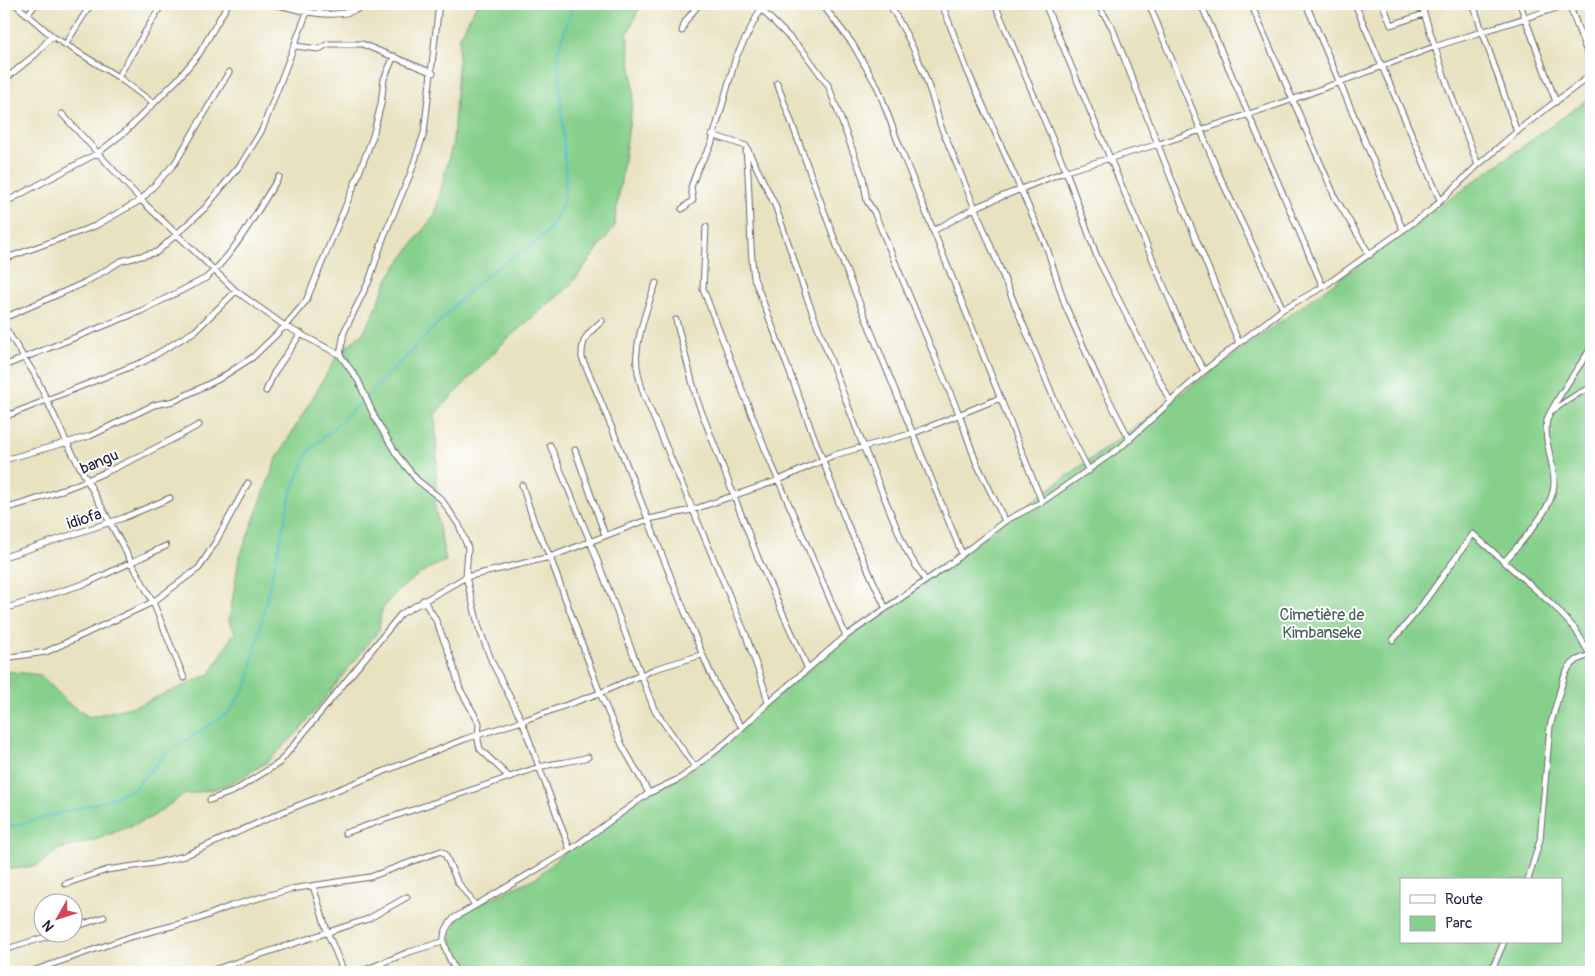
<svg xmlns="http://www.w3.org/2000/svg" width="1595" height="976" font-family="Pangolin,sans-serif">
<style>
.green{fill:#87d08c;stroke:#547964;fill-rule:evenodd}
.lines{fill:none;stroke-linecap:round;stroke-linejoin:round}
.stream{stroke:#4ebdc4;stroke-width:2}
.minor-casing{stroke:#67656a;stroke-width:7}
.minor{stroke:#fff;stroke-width:5}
.labels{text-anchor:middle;stroke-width:4;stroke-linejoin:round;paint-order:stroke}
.street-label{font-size:16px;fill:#22223b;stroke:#fff}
.park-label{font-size:16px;fill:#455f57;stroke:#fff}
</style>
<rect width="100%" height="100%" fill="#fff"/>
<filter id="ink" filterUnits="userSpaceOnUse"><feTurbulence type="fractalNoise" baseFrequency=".02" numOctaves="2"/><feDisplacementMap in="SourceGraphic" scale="10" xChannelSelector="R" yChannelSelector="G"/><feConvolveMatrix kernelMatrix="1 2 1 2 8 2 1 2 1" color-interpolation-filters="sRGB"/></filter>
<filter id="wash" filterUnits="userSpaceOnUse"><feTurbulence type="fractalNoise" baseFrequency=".0096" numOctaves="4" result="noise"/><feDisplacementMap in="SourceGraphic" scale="20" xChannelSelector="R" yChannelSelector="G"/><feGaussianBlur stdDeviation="1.12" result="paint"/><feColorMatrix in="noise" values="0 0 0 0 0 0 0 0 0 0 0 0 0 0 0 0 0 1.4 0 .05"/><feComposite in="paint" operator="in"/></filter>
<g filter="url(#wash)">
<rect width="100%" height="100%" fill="#e8e2c0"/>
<path class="green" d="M477,4H641L627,35L634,92L614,227L570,286L508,338L435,414L437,460L435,508L446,561C426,567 392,592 382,610C380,615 380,624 379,630L298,732L266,763L233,782L214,789L183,795L152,817L126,828L92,841L59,849L37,866L4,870V671L41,675L69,704L89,717L139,705L210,674L235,632L229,621L239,559L277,458L339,353L363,333L374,313L389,276L435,214L453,141L460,36Z
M1591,97V972H463L453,949L451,935L462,912L537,877L562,854L649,793L681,778L846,636ZM1401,880H1561V942H1401Z"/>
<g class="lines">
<path class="stream" d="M4,824L14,826L104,801L134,789L164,755L228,713L247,686L291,493L309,451L374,390L459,301L492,271L537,241L550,229L562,206L566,179L558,52L573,4"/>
</g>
</g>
<g filter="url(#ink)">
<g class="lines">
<g class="minor-casing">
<path id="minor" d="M15,4L52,36L118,77L153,103
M274,4C298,10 328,19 353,11C360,9 364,5 372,4
M756,4L804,52L828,85L863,178L867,201L874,212L959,414L976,462L1005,521
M822,4L852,43L878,88L901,150L1042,502
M889,4C914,45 928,78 940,124L1062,418L1089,471
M942,4L968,72L1047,248L1065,305L1097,377L1130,440
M995,4L1066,171L1097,257L1170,401
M1045,4L1174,310L1190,346L1204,371
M1097,4L1112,27L1171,178L1239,343
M1149,4L1220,177L1283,309
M1201,4L1323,287
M1251,4L1336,199L1370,255
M1306,4L1403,230
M1355,4L1440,200
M1383,4L1391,25L1424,14
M1421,4L1447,84L1478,165
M1473,4L1517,132
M1520,4L1556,102
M1569,4L1591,63
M319,12V4
M27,15L36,4
M682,31L685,22L699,4
M65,45L91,4
M295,46L319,49L328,44H362L433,73
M118,77L162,4
M4,80L36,54L52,36
M777,83L844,265L962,554
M62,114L141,200L236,291L285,326L340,355L358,380L375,418L397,455L417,480L441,499L459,525L468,548L466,577L479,628L492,662L522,721L570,850
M712,135L746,146L775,205L807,298L864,448L905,548L925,580
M746,151C751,193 748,235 754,278L845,519L885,607
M4,203L98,153L126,131L178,79L199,54L228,4
M682,209L693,200L691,187L698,168L711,145L736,57L761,8
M706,227L703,289L765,449L846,636
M933,231L976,207L1066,171L1159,144L1294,99L1434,47L1569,4
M4,259L95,226L141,200L175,163L229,72
M656,283C648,304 639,329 637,352C635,366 640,382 644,395L746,635C753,658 763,679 768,703
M4,318L84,283L121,261L157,252L205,208L241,164L262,130L307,12
M676,320L697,400L758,558L808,669
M602,321C588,333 581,339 582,358C620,442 650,528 685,612C702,652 715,692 742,727
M4,326L35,375L67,443L153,602L184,678
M340,355L344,332L369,281L384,236L410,175L424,133L439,4
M4,366L141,311L206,278C235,254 258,209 279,177
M266,391L274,373L301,333
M1553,410L1579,393L1591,388
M4,417L145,361L195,331L236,291
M550,445L590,541L654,709L695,767
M575,450L605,535
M4,460L90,436L154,405L174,401L219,379L253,357L285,326L306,301L354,186L373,136L381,104L384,79L394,56
M522,485L534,522L550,557L600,693L622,745L649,793
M4,509C72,491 137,459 199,425
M4,557L123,518L170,498
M1504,562C1520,543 1552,511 1554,485C1555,464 1543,442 1547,420C1550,408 1582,362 1591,348
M423,600L435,618L452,661L460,689L479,723L478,740L480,749L510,778
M4,609L87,583L166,546
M1393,640L1419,609L1473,534L1554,606L1575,629L1591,656
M4,658L46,652L153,602L199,568L215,543L248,483
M210,800L234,791L279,763L401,614L466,577L550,557L649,519L692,510L779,480L834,455L914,433L1000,398
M345,833L539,767C556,763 571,762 588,757
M1528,880L1540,840L1550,726L1564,677L1569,667L1577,660L1589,655
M65,884L107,870L155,863L184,856L287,810L465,739L522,721L600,693L655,669L701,655
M313,886L328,934L344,972
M72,928L104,917
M4,950L55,934
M30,972L130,937L198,919L231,906L291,889L370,877L441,851L445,854L457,881L475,905
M207,972L368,919L407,897
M360,972L409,952L442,942
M456,972C446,950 435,939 454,918L570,850L649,793L681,778L728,741L768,703L846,636L947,566L1005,521L1042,502L1121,447L1204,371L1239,343L1283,309L1323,287L1431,210L1478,165L1526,124L1591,75
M1491,972L1504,942"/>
</g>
<use href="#minor" class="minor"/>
</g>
</g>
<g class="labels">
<g class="street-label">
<text transform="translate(99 461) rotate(-23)" y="6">bangu</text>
<text transform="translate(84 518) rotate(-18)" y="6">idiofa</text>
</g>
<g class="park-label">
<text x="1322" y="620">Cimetière de<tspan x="1322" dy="18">Kimbanseke</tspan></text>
</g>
</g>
<rect width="1595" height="976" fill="none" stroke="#fff" stroke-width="20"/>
<rect x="1400" y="878" width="162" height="65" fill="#ffffff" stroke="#a7a7b1"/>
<rect x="1410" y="895" width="25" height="8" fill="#ffffff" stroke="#a7a7b1"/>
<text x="1445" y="904" font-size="15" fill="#22223b">Route</text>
<rect x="1410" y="916" width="25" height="15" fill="#87d08c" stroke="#a7a7b1"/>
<text x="1445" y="928" font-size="15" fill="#22223b">Parc</text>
<g transform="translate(58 918) rotate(231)"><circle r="24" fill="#ffffff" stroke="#a7a7b1"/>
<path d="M0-4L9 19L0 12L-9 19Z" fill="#d1495b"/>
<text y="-8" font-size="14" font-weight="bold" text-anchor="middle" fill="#22223b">N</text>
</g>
</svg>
